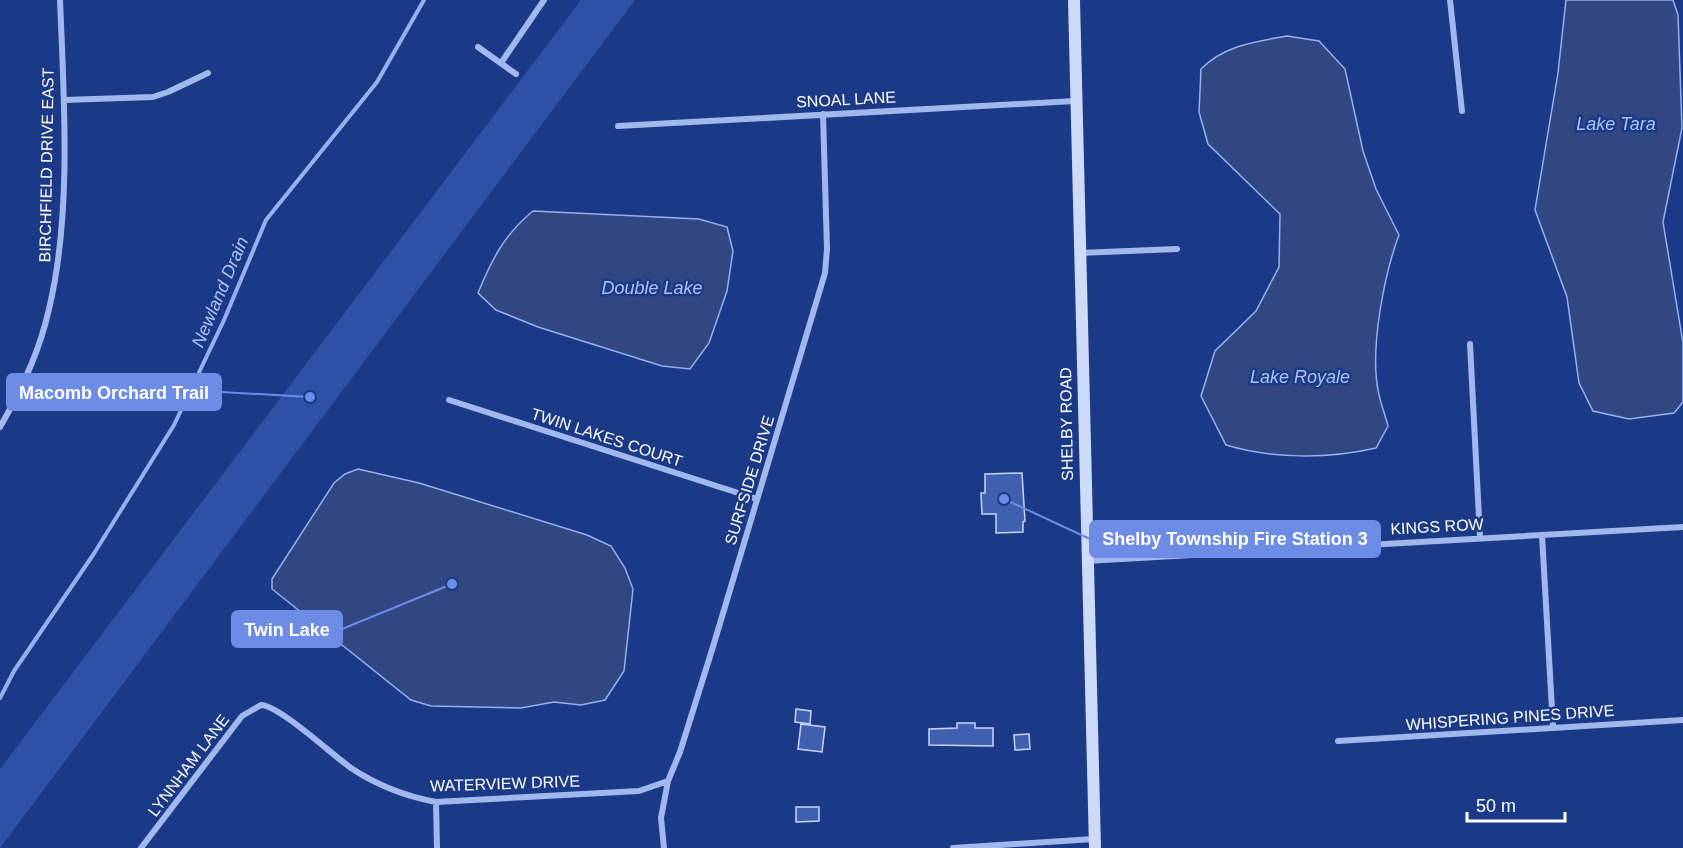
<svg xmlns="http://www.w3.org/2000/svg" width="1683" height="848" font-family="Helvetica,sans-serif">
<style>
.green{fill:#2d51a5}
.water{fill:#304782;stroke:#94b1ee;stroke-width:1.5}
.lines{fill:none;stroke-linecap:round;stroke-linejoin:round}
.stream{stroke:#94b1ee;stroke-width:4}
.building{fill:#3e60ae;stroke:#c7d6f9;stroke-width:1.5}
.street{stroke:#a1b8ec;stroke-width:6}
.secondary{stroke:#cedaf9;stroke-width:12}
.labels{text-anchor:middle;stroke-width:5;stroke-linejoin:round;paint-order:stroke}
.street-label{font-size:16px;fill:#fff;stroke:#1a3987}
.water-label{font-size:18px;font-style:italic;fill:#adc3f4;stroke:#1a3987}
.leader{fill:none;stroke:#6c8ce6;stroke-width:2}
.callout-dot{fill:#6c8ce6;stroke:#1a3987;stroke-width:2}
.callout{fill:#6c8ce6;stroke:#6c8ce6;stroke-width:2}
.callout-label{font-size:18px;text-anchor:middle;font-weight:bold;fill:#fff}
</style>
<rect width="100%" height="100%" fill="#1a3987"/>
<path class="green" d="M581,0H635L0,848V769Z"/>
<path class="water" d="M1566,0H1673L1678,15L1682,128L1663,222L1683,343V402L1674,413L1629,419L1593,411L1579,383L1567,297L1535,210L1558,73Z
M1287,36L1319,41L1345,69L1363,151L1376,189L1399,235C1384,275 1370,348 1378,390C1380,402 1385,414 1388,426L1376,448C1328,459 1273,459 1226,445L1201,396L1215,351L1256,311L1279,267L1280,214L1208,144L1199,112L1201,69C1225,45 1255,42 1287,36Z
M533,211L699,219L727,227L733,251L727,291L709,343L690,369L662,366L538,327L496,310L478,293C492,259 504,235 533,211Z
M358,469L419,483L587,535L611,546L625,568L633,589L624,671L605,700L581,705L554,702L521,708L431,706L411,700L272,589V579L334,483L345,474Z"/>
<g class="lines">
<path class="stream" d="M0,698L14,671L93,555L174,425L224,320L266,220L377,82L424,0"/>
</g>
<path class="building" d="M1022,473L1025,521L1023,522V532L996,533V514H982L981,493H985V474Z
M796,709L811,711L810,724L795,722Z
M957,723H975V728H993V746L929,745V729L957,728Z
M801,724L825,727L822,752L798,749Z
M1029,734L1030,749L1015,750L1014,735Z
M796,807H819V821L796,822Z"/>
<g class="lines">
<path class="street" d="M1450,0L1462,111
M478,47L516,74
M501,63L544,0
M64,100L153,97L168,92L208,73
M618,126L1075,101
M1079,253L1177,249
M1470,344L1480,537
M449,400L757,499
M0,427C21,391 40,350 49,309C72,213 64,99 60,0
M1542,535L1553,727
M1086,561L1683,527
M1338,741L1683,720
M436,802L437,848
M141,848L242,716L261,705C280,706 331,754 351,768C378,786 404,796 436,802L639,791L668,781
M664,848L661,818L668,781L680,752L712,650L825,273L827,249L823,114
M953,848L1094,839"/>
<path class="secondary" d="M1074,0L1095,848"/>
</g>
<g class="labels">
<g class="street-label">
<text transform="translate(846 99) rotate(-3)" y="6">SNOAL LANE</text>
<text transform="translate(46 165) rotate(-89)" y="6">BIRCHFIELD DRIVE EAST</text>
<text transform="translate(1066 424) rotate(-91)" y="6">SHELBY ROAD</text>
<text transform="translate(607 437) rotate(18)" y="6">TWIN LAKES COURT</text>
<text transform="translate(749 480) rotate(-73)" y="6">SURFSIDE DRIVE</text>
<text transform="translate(1437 526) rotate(-3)" y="6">KINGS ROW</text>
<text transform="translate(1510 717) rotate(-4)" y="6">WHISPERING PINES DRIVE</text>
<text transform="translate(188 765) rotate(-53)" y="6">LYNNHAM LANE</text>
<text transform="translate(505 783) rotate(-2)" y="6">WATERVIEW DRIVE</text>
</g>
<g class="water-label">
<text x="1616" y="130">Lake Tara</text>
<text x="652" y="294">Double Lake</text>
<text transform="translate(220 292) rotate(-67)" y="6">Newland Drain</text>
<text x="1300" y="383">Lake Royale</text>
</g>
</g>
<path class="leader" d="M310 397L221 392M1004 499L1090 539M452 584L342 629"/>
<g class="callout-dot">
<circle cx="310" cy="397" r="6"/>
<circle cx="1004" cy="499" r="6"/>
<circle cx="452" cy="584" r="6"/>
</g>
<g class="callout">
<rect x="7" y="374" width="214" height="36" rx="6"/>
<rect x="1090" y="521" width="290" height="36" rx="6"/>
<rect x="232" y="611" width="110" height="36" rx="6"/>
</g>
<g class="callout-label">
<text x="114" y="399">Macomb Orchard Trail</text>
<text x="1235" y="545">Shelby Township Fire Station 3</text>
<text x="287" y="636">Twin Lake</text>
</g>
<path d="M1467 812v9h98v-9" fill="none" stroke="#ffffff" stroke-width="3"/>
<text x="1476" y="812" font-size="18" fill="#ffffff" stroke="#1a3987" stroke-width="4.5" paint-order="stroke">50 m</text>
</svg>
